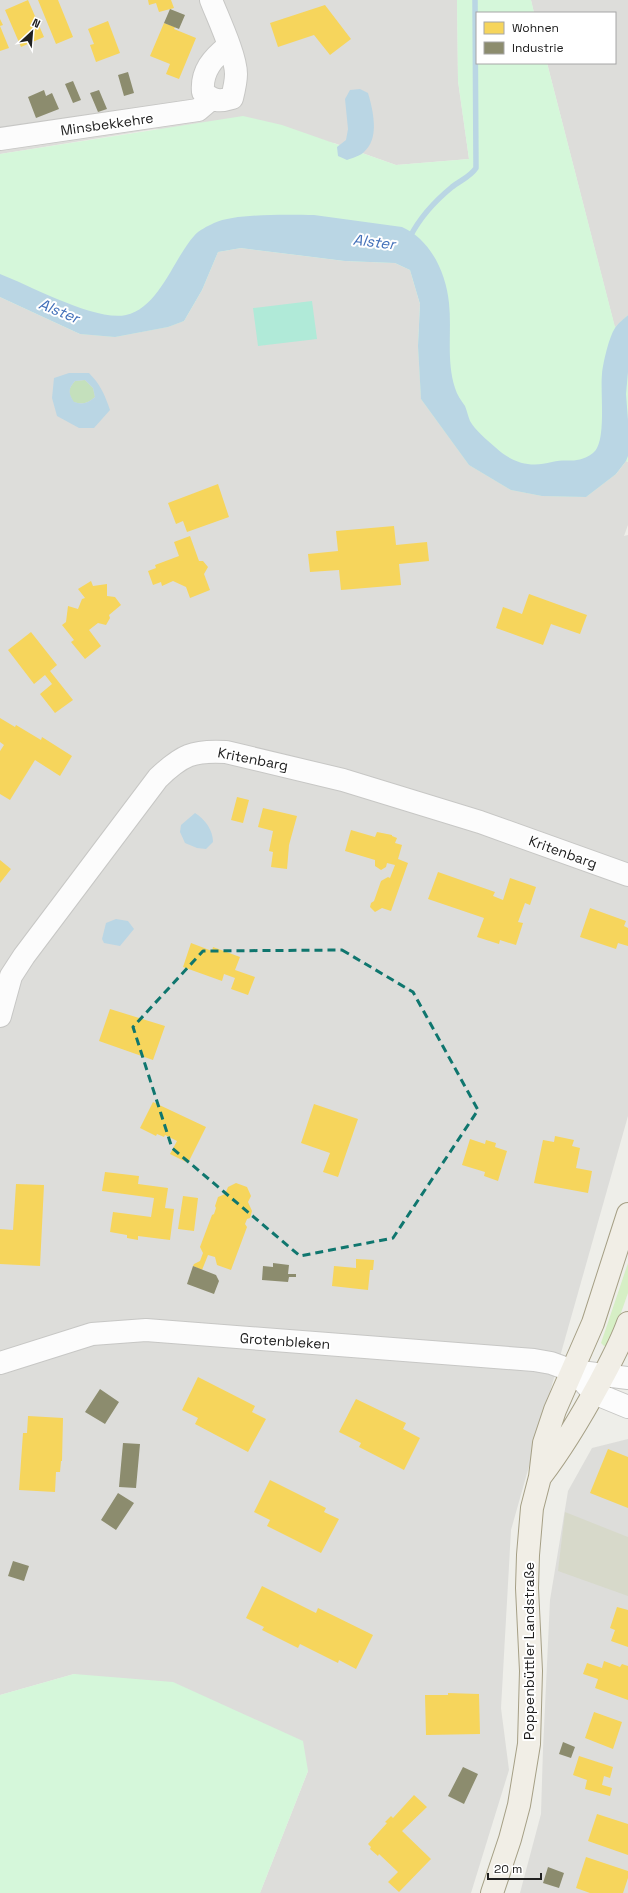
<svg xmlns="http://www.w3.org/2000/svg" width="628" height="1893" font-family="'Space Grotesk',sans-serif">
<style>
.residential{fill:#ddddda}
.construction{fill:#d7d9ca}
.grass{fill:#d6efc5}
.forest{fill:#c4e0bc}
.park{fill:#d5f7da}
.pitch{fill:#b0ead8}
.water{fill:#bad6e4;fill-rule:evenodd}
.homes{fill:#f6d55c}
.industry{fill:#8c8c6e}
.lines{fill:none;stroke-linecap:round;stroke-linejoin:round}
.stream{stroke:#bad6e4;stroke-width:5.5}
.minor-casing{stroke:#c7c7c5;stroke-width:24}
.major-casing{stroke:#a59f85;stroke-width:24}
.minor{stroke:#fcfcfc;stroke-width:22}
.major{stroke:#f1eee6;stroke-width:22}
.marked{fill:none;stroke:#0f766e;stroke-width:3;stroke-dasharray:8 5;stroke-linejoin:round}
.labels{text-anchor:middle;stroke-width:4;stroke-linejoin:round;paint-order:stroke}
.street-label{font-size:14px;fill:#202020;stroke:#fff}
.water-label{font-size:15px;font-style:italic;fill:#4370b9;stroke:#fff}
</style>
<rect width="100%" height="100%" fill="#eeeee9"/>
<path class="residential" d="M0,0H457L458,81L469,159L396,165L334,143L155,129L0,154Z
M531,0H628V315L615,328L547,63H615V13H534Z
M241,248L345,261L395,263L410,270L420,304L418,346L616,474L626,461L628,462V525L624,536L628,535V1116L511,1530L501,1708L509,1770L471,1893H260L308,1771L74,1674L0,1695V297L80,334L184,321L202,290L218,252Z
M628,1439V1893H520L541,1814L543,1749L550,1600L568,1491L592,1448Z"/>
<path class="construction" d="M565,1512L628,1537V1596L558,1571Z"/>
<path class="grass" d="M628,1263V1293L610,1344L604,1346L601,1343Z"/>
<path class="forest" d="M85,380L93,388L95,397C88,403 83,405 73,402C68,392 68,389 75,381Z"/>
<path class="park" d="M457,0H531L534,13H477V63H547L615,327L628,315V462L626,461L616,474L586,497L542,496L511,490L469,465L421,399L418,346L420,304L410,270L395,263L345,261L241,248L218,252L202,290L184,321L168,327L115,337L80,334L0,297V154L243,116L282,125L396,165L469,159L458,81Z
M74,1674L173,1682L303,1741L308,1771L260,1893H0V1695Z"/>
<path class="pitch" d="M312,301L317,339L258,346L253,308Z"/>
<path class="water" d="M360,89L368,93C373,110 380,138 364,152C360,156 352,158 347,160L338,156L337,147L346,140L348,129L345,99L350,90Z
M314,215L402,227C431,240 446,273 449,303C452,331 446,360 455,388C457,395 461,400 465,406C467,411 468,416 470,421C476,431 486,439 495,447C512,463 530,468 552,462C567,458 577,465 593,453C607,443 600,393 602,374C603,363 609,337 615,328C618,323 624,319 628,315V372L626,394L628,420V456L626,461L616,474L586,497L542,496L511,490L469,465L421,399L418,346L420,304L410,270L395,263L345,261L241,248L218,252L202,290L184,321L168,327L115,337L80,334L0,297V274C29,285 96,322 126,315C159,308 174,258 194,236C199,230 208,226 214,223C236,213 289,215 314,215Z
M69,373H89C100,384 105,395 110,410L94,428H79L57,416L52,398L54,378ZM85,380L93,388L95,397C88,403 83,405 74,402C68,393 68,389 75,381Z
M195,813C205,819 213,830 213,842L206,849L197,848L185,843L180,832L181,825Z
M116,919L128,921L134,929L120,946L104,943L102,939L106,923Z"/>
<path class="homes" d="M28,0L44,37L21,47L5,10Z
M38,0H58L73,37L56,44Z
M148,0H171L174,8L159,12L156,3L149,5Z
M325,5L351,39L330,55L314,35L278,47L270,23Z
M0,19L3,25L0,26L9,48L0,51Z
M108,21L120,53L96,62L90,45L94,44L88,29Z
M164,23L175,27L174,29L196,38L179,79L166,74L170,64L150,56Z
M218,484L229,517L187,532L183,521L176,524L168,503Z
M394,526L396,545L427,542L429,561L399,564L401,585L341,590L339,570L310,572L308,554L338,551L336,531Z
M190,536L199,561H203L208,567L204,574L210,590L190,598L186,587L173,581L162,586L161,582L153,585L148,571L156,568L155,565L179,556L174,542Z
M91,581L93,586L107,584V596L115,597L121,605L109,615L110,618L106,625L98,623L89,630L101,646L85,659L71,642L74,640L62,625L66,622L68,606L78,609L82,599L85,598L78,589Z
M529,594L587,615L580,634L551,624L543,645L496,628L503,607L522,614Z
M31,632L57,665L50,671L73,700L55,713L40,694L52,684L45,675L34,684L8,650Z
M0,718L15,727L16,725L41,740L42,737L72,756L60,776L35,760L10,800L0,794V751L4,745L0,742Z
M237,797L249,800L243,823L231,820Z
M263,808L297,816L289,845L287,869L271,867L273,852L269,851L273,831L258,827Z
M351,830L375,837L377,832L392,835V836L397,838L395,843L402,845L398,859L408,863L391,911L382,908L375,912L370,907L371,903L374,901L381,881L388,877L390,878L395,865L387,863L386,867L381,870L375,866V860L345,851Z
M0,860L11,869L0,883Z
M438,872L495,892L493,896L503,900L510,878L536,887L530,905L525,903L518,922L523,923L516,945L500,940L499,944L477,937L484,918L428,899Z
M590,908L626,921L624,926L628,928V946L618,943L616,949L580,937Z
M191,943L212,951L213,947L240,957L235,970L255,977L248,995L231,989L235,978L224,974L222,981L183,967Z
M110,1009L165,1026L153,1060L99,1041Z
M153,1102L206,1127L188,1163L170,1154L177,1141L165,1135L164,1137L157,1134L156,1136L140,1128Z
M314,1104L358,1119L338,1177L323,1172L330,1153L301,1143Z
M555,1136L574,1140L572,1146L580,1148L576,1168L592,1171L588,1193L534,1183L543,1140L554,1142Z
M470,1139L485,1144L486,1140L496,1143L495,1147L507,1151L498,1181L484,1176L485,1172L462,1165Z
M105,1172L139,1176L138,1184L168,1188L165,1208L174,1209L170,1240L138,1236V1240L127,1238V1235L110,1232L113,1212L151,1217L154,1198L102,1191Z
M236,1183L247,1187L251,1196L248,1202L252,1211L250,1218L247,1219L245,1224L247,1227L231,1270L217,1265L215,1257L208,1255L202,1270L193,1266L194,1264L200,1261L203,1253L200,1247L212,1215L214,1214L216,1208L215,1206L218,1197L225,1194L228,1187Z
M16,1184L44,1185L40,1266L0,1264V1229L13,1230Z
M183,1196L198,1198L194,1231L178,1229Z
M356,1259L374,1260L373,1270H370L368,1290L332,1286L334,1266L356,1268Z
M198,1377L255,1406L252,1412L266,1419L248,1452L195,1424L198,1418L182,1410Z
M356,1399L406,1423L403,1429L420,1438L404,1470L359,1447L361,1443L339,1432Z
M28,1416L63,1418L62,1461H61L60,1472H56L55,1492L19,1490L23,1433H27Z
M608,1449L628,1457V1508L590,1493Z
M270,1480L326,1508L324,1512L339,1519L321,1553L267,1526L270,1520L254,1512Z
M262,1586L316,1613L318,1608L373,1635L356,1669L339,1660L338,1663L300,1644L298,1648L262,1630L264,1627L246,1618Z
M617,1607L628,1610V1647L611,1641L615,1630L610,1628Z
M604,1661L620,1667L622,1664L628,1666V1700L595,1688L598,1679L583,1674L587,1663L602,1668Z
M448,1693L479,1694L480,1734L426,1735L425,1695H448Z
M594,1712L622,1722L613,1749L585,1738Z
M579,1756L613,1767L610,1778L604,1776L602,1785L612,1788L610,1796L585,1789L587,1780L573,1775Z
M414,1795L427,1807L402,1831L431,1859L399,1892L388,1882L398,1872L379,1854L378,1856L370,1849L371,1847L368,1844L387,1823L385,1822L391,1816L393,1818Z
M597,1814L628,1824V1855L588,1841Z
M586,1857L628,1871V1878L623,1893H590L576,1888Z"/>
<path class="industry" d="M170,9L185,15L179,29L164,23Z
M128,72L134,93L124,96L118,75Z
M73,81L81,100L73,103L65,84Z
M44,90L46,96L52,93L59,109L36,118L28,97Z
M99,90L107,109L98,112L90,93Z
M273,1263L289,1265L288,1274H296V1277H289L288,1282L262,1280L263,1266L273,1267Z
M193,1266L216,1275L219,1281L214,1294L187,1284Z
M100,1389L119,1402L105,1424L85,1412Z
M123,1443L140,1444L136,1488L119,1487Z
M118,1493L134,1503L116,1530L101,1520Z
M13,1561L29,1566L24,1581L8,1576Z
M563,1742L575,1747L571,1758L559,1754Z
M463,1767L478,1774L464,1804L448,1796Z
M548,1867L564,1873L559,1888L543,1883Z"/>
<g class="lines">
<path class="stream" d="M410,237C420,217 435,201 452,187C461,180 470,177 476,168L475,0"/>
<g class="minor-casing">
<path id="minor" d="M211,0C218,18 236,56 236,74C236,82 234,90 232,98C219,102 213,101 203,92C201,71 213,58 228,46
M0,139L198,110L211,99
M0,1016L11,976L24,956L158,778C182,755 193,750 226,752L343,780L480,822L628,875
M0,1363L92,1334L146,1330L534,1360L551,1363L573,1371L628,1378
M581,1379L594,1393L628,1407"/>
</g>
<g class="major-casing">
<path id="major" d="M541,1476C564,1446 582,1415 600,1382C610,1363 621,1343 628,1323
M492,1893L510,1839L519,1805L529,1744L531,1671L527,1588L528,1555L532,1508L540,1477L544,1443L555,1410L593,1323L628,1214"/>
</g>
<use href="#minor" class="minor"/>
<use href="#major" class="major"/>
</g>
<path class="marked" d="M342,950L413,992L478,1110L393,1238L300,1256L172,1148L133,1027L203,951Z"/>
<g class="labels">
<g class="street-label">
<text transform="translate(107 124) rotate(-8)" y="5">Minsbekkehre</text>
<text transform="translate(253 759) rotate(11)" y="5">Kritenbarg</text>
<text transform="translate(563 852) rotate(20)" y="5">Kritenbarg</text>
<text transform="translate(285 1341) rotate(4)" y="5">Grotenbleken</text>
<text transform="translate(529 1651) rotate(-90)" y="5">Poppenbüttler Landstraße</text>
</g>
<g class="water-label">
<text transform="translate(374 242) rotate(7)" y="5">Alster</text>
<text transform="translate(59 311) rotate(22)" y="5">Alster</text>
</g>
</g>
<rect x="476" y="12" width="140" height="52" fill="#ffffff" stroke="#a6a6a6"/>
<rect x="484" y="22" width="20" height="12" fill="#f6d55c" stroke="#a6a6a6"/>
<text x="512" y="32" font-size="12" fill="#202020">Wohnen</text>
<rect x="484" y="42" width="20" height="12" fill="#8c8c6e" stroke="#a6a6a6"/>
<text x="512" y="52" font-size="12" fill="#202020">Industrie</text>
<g transform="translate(32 32) rotate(26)" stroke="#ffffff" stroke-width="3" paint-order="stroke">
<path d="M0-3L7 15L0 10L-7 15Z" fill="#202020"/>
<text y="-6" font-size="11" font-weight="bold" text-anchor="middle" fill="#202020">N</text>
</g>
<path d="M488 1873v6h53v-6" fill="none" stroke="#202020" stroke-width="2"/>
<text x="494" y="1873" font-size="12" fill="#202020" stroke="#ffffff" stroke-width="3" paint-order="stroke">20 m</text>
</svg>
